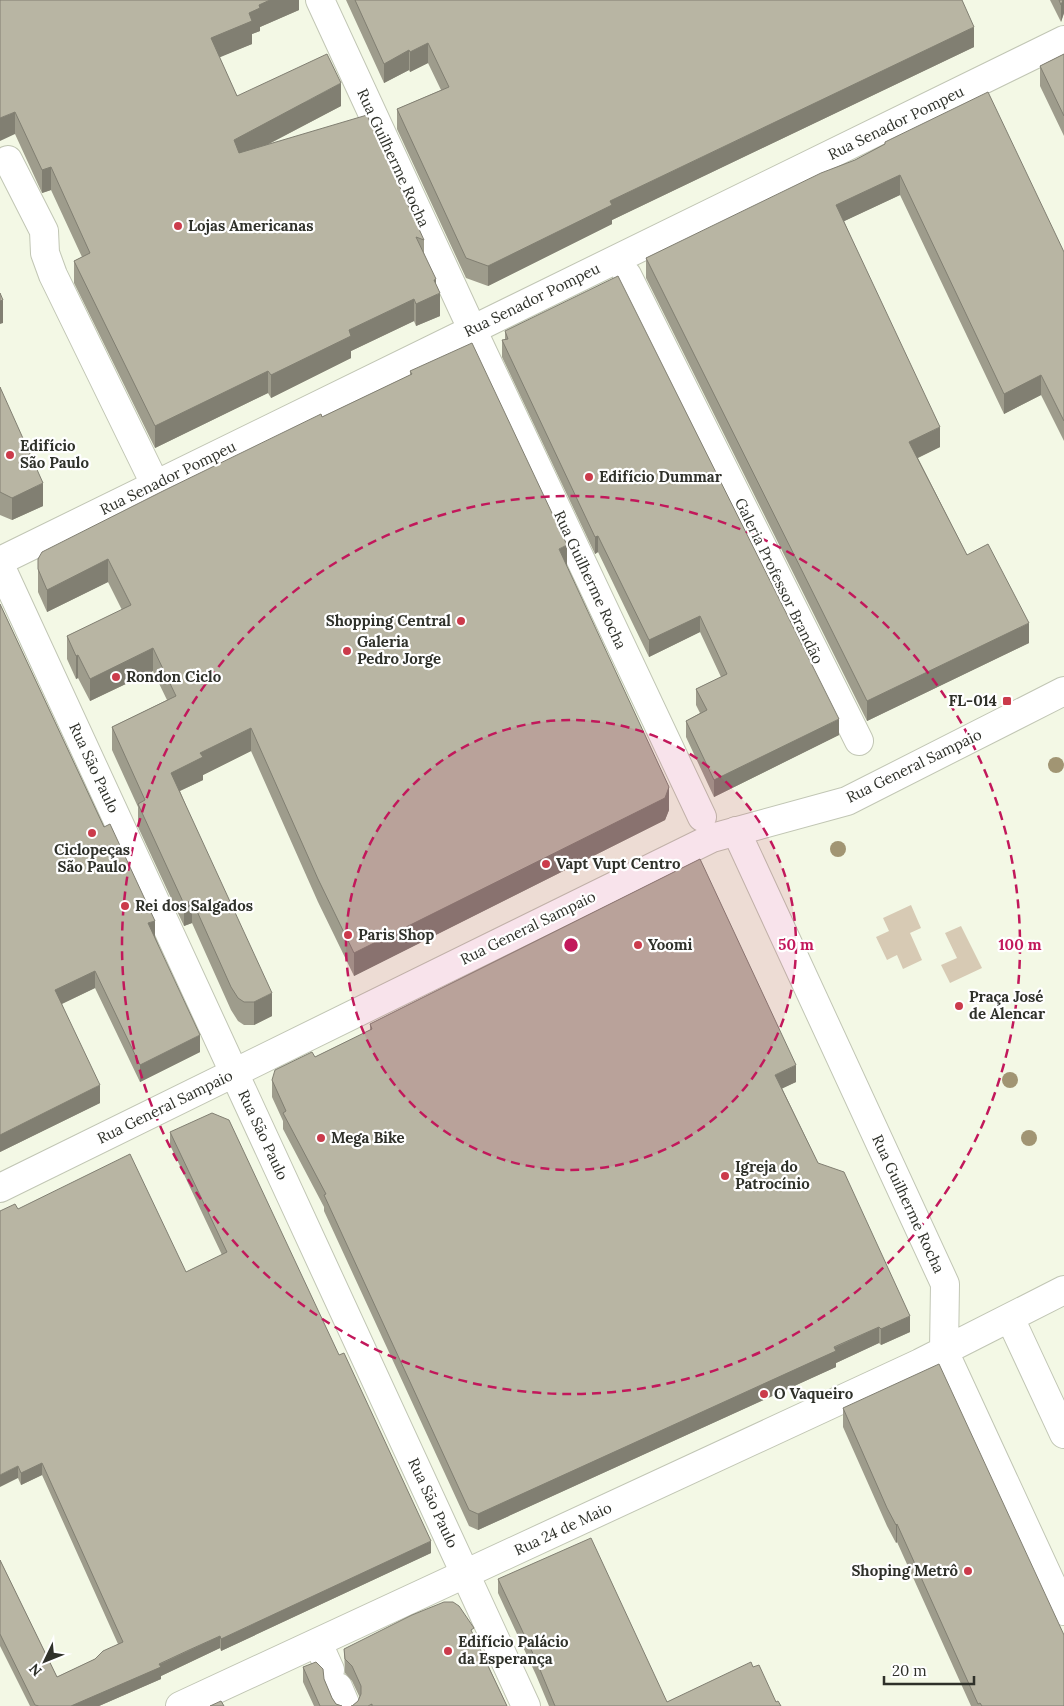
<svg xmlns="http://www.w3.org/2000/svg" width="1064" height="1706" font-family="Lora,serif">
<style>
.green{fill:#d7cab4}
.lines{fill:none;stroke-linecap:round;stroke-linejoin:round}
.minor-casing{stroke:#c1c6b4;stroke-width:30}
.major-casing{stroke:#c1c6b4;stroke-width:30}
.minor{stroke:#fff;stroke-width:28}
.major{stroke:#fff;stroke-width:28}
.tree{fill:#a19573}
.wall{fill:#9e9c8c}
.shaded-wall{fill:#817f72}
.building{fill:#b8b5a3;stroke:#817f72}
.ring{fill:none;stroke:#c2185b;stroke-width:2.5;stroke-dasharray:9 6}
.poi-dot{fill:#cb3b4b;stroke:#fff;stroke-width:2}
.labels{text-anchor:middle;stroke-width:4.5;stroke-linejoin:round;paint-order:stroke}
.street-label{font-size:15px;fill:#2f312a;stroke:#fff}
.poi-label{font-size:15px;font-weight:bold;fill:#2f312a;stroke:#fff;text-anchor:start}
.centre{fill:#c2185b;stroke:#fff;stroke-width:2.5}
.ring-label{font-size:15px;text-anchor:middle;font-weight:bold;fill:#c2185b;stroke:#fff;stroke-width:4.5;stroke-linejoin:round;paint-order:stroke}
</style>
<rect width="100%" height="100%" fill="#f3f8e5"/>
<path class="green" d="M911,905L921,928L910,933L922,960L903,969L897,955L887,960L876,937L889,931L883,918Z
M961,926L982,968L950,983L941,965L957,958L945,933Z"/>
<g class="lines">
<g class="minor-casing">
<path id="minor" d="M320,0L466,316
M8,160L44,231L45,253L53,275L155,484
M627,275L859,741
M478,342L702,817
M0,561L1064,40
M736,831L945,1284L944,1351L1064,1611
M1010,1318L1064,1434
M318,1643L330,1670
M338,1687L346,1706
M180,1706L920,1363L1064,1290"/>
</g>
<g class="major-casing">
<path id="major" d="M0,565L526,1706
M0,1188L712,838L847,801L1064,691"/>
</g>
<use href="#minor" class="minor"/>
<use href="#major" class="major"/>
</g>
<g class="tree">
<circle cx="1056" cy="765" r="8"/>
<circle cx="838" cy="849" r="8"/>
<circle cx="1010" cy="1080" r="8"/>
<circle cx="1029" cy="1138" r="8"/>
</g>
<path class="wall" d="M0,0H299V10L260,27V31L252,34V44L219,57L237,96L341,106L269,144L424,240V253L436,286L440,316L416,326L414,321L351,351V358L271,398L268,393L155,448L74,283V261L82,257L51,190L42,193L15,134Z
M346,0H962L974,47L612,220V224L488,286L466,278L397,129V109L441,90L428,63L410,72L409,70L384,83Z
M1050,0H1064V13L1061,22Z
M1064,54V136L1040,86V66Z
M885,142L1064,252V441L1041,395L1004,414L900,195L844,221L940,447L918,458L967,555L1029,643L867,721L646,278V258L855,160L885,144Z
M505,331L839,735L714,797L686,737V721L700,713L696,705V689L721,677L700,632L649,657L598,552L595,554L502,357V340H505Z
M410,371L567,568L669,810L665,820L354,976L318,902L251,751L203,775V780L180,791L272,1016L254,1025H244L238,1021L231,1010L192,923L184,926L138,827V807L112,750V727L167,700L153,671L90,701L78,678L76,679L67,659V636L122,610L108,582L47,612L38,592V559L322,417L410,375Z
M0,387L43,506L12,520L0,515Z
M0,604L155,936L200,1052L140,1082L95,988L62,1004L100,1103L0,1152Z
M370,1024L796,1082L782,1088L818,1163L910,1332L881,1345L879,1343L836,1363V1367L816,1376L478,1530L469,1526L324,1211V1207L283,1129V1121L272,1097V1080L315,1057L370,1030Z
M170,1132L431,1553L221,1651L220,1648L161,1676V1679L99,1706H30L0,1646V1560L57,1677L95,1659L118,1644L42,1475L21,1485L18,1478V1209L186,1272L222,1255L170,1145Z
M843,1408L1064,1706H971L897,1542L896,1543L887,1526L843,1427Z
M498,1579L667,1702L753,1667L776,1702L781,1706H549L536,1675L498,1593Z
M474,1635L507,1706H351H352L358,1701L360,1698L352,1681L345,1673L344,1649Z
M303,1667L324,1679L332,1698L336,1704L342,1706H314L303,1682Z"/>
<path class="shaded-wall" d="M270,0H299V10L260,27V31L252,34V44L211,61V38L249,13L259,5Z
M1063,0H1064V13L1061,22V5Z
M974,27V47L612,220V224L488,286V266L610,201Z
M428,43V63L410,72V52Z
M409,50V70L384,83V64Z
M341,83V106L234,162V140Z
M15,112V134L0,141V118Z
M51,167V190L42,193V170Z
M900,175V195L836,225V205Z
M436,279V295L440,293V316L416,326V304L434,280Z
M414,299V321L351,351V358L271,398V375L349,330Z
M3,300V323L0,324V301Z
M268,371V393L155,448V426Z
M1041,375V395L1004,414V394Z
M940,427V447L909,462V442Z
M43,483V506L12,520V498Z
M598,536V552L595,554V537Z
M567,545V568L559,549Z
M108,559V582L47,612V590Z
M700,616V632L649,657V640Z
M1029,623V643L867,721V701Z
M153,648V671L90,701V679Z
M78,655V678L76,679V656Z
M839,719V735L714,797V780Z
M251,728V751L203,775V780L171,795V773L200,753Z
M669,787V810L665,820L354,976V953Z
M192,900V923L184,926V904Z
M155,921V938L148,923Z
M95,971V988L55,1007V990Z
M272,993V1016L254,1025V1002Z
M200,1035V1052L140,1082V1065Z
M796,1065V1082L775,1092V1075Z
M100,1085V1103L0,1152V1135Z
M910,1316V1332L881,1345V1329Z
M879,1327V1343L836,1363V1367L478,1530V1514Z
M42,1463V1475L21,1485V1473Z
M18,1466V1478L0,1487V1475Z
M897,1524V1542L896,1543V1525Z
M431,1541V1553L221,1651V1639Z
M220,1636V1648L161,1676V1679L99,1706H71Z"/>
<path class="building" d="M0,0H270L259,5L260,8L249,13L252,21L211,38L237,96L327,54L341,83L234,140L239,153L367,115L424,240L416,237L436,279L434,280L440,293L416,304L414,299L349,330L351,336L271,375L268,371L155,426L74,261L90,253L51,167L42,170L15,112L0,118Z
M355,0H962L974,27L610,201L612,205L488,266L466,258L397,109L449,87L428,43L410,52L409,50L384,64Z
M1059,0H1063L1061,5Z
M1064,54V116L1040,66Z
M988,92L1064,252V421L1041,375L1004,394L900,175L836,205L940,427L909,442L967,555L988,544L1029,623L867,701L646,258L821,173L855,160L885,144V142Z
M618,276L839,719L714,780L686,721L707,710L696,689L727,674L700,616L649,640L598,536L595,537L502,340L508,339L505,331Z
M0,293L3,300L0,301Z
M472,343L567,545L559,549L669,787L665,798L354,953L318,879L251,728L200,753L203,757L171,773L272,993L254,1002H244L238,998L231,987L192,900L184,904L138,804L145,800L112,727L176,696L153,648L90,679L78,655L76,656L67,636L131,605L108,559L47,590L38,569V559L42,552L163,491L321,414L322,417L412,374L410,371Z
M0,387L43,483L12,498L0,492Z
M0,604L104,827L110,824L155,921L148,923L200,1035L140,1065L95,971L55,990L100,1085L0,1135Z
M700,859L796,1065L775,1075L818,1163L844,1172L910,1316L881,1329L879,1327L834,1347L836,1351L816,1360L478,1514L469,1510L324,1195L326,1194L283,1113L286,1111L272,1080L275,1070L312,1052L315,1057L372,1029L370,1024Z
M212,1113L229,1120L339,1355L344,1353L431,1541L221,1639L220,1636L189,1650L159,1664L161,1667L71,1706H39L35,1705L0,1634V1560L57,1677L95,1659L103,1651L123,1642L42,1463L21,1473L18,1466L0,1475V1211L15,1204L18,1209L130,1154L186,1272L227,1252L170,1132Z
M939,1364L1064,1635V1706H982L980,1703L978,1704L897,1524L896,1525L887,1508L843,1408Z
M591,1538L667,1702L751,1662L753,1667L759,1665L776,1702L778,1701L781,1706H555L536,1660L498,1579Z
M444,1602H453L459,1606L474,1628L471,1630L507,1706H372V1704L368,1706H351H352L358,1701L361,1694V1686L352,1666L345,1659L344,1649L412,1615Z
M316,1662L323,1669L324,1679L332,1698L336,1704L342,1706H320L303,1667Z
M221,1701L224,1706H210Z"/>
<circle cx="571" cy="945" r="225" fill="#c2185b" fill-opacity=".12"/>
<g class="ring">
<circle cx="571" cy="945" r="225"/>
<circle cx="571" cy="945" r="449"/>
</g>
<g class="poi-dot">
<circle cx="178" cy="226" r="5"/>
<circle cx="10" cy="455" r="5"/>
<circle cx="589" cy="477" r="5"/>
<circle cx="461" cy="621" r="5"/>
<circle cx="347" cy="651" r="5"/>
<circle cx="116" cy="677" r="5"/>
<rect x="1002" y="696" width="10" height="10" rx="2.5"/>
<circle cx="92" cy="833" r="5"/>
<circle cx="546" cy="864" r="5"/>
<circle cx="125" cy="906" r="5"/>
<circle cx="348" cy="935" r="5"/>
<circle cx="638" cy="945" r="5"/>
<circle cx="959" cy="1006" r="5"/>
<circle cx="321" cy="1138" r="5"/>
<circle cx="725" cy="1176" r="5"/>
<circle cx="764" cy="1394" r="5"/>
<circle cx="968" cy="1571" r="5"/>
<circle cx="448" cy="1651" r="5"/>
</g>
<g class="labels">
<g class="street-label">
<text transform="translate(896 123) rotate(-26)" y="5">Rua Senador Pompeu</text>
<text transform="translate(393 158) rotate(65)" y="5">Rua Guilherme Rocha</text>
<text transform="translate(532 300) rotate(-26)" y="5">Rua Senador Pompeu</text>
<text transform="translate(168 478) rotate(-26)" y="5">Rua Senador Pompeu</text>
<text transform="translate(590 580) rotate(65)" y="5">Rua Guilherme Rocha</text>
<text transform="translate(779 581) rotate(64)" y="5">Galeria Professor Brandão</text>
<text transform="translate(914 766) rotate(-26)" y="5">Rua General Sampaio</text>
<text transform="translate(94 768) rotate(65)" y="5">Rua São Paulo</text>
<text transform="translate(528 928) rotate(-26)" y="5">Rua General Sampaio</text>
<text transform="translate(165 1107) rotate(-26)" y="5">Rua General Sampaio</text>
<text transform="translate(263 1135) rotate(65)" y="5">Rua São Paulo</text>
<text transform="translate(908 1204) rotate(65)" y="5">Rua Guilherme Rocha</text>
<text transform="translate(433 1503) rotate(65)" y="5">Rua São Paulo</text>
<text transform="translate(563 1529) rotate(-25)" y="5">Rua 24 de Maio</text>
</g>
<g class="poi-label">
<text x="188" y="231">Lojas Americanas</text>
<text x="20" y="451">Edifício<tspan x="20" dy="17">São Paulo</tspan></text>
<text x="599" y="482">Edifício Dummar</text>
<text x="451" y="626" text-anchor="end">Shopping Central</text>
<text x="357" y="647">Galeria<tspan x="357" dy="17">Pedro Jorge</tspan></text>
<text x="126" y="682">Rondon Ciclo</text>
<text x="997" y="706" text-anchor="end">FL-014</text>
<text x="92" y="855" text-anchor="middle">Ciclopeças<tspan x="92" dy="17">São Paulo</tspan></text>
<text x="556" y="869">Vapt Vupt Centro</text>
<text x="135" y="911">Rei dos Salgados</text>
<text x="358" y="940">Paris Shop</text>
<text x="648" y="950">Yoomi</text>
<text x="969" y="1002">Praça José<tspan x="969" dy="17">de Alencar</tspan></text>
<text x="331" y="1143">Mega Bike</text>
<text x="735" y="1172">Igreja do<tspan x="735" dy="17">Patrocínio</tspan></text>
<text x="774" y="1399">O Vaqueiro</text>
<text x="958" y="1576" text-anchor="end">Shoping Metrô</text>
<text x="458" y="1647">Edifício Palácio<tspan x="458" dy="17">da Esperança</tspan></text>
</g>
</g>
<circle cx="571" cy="945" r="8" class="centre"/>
<g class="ring-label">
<text x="796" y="950">50 m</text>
<text x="1020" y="950">100 m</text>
</g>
<g transform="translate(45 1661) rotate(227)" stroke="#ffffff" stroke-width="4" paint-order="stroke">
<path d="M0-4L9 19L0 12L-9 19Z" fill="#2f312a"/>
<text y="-8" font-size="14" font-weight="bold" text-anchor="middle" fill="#2f312a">N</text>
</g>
<path d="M884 1676v8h90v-8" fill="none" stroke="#2f312a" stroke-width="2.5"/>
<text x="892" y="1676" font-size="15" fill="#2f312a" stroke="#ffffff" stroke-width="4" paint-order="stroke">20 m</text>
</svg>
